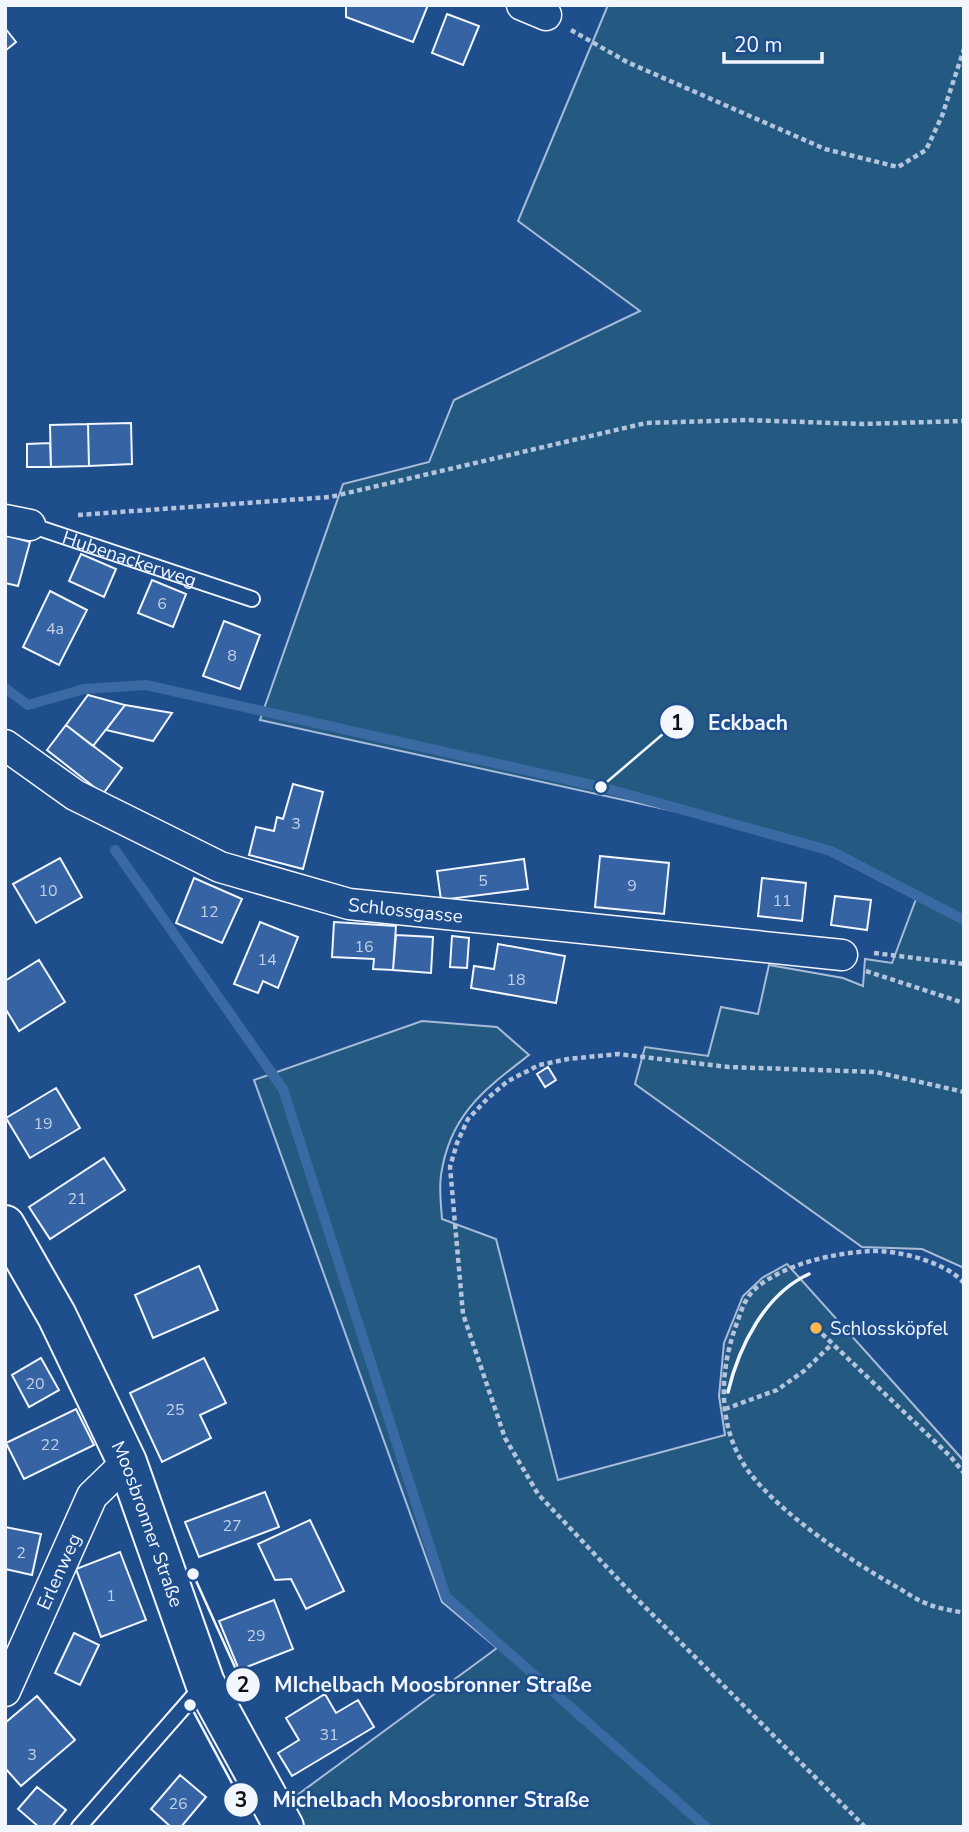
<svg xmlns="http://www.w3.org/2000/svg" width="969" height="1832" font-family="'Nunito Sans',sans-serif">
<style>
.green{fill:#245a82;stroke:#a8bbd7;stroke-width:2}
.lines{fill:none;stroke-linecap:round;stroke-linejoin:round}
.stream{stroke:#3b69a3;stroke-width:10}
.building{fill:#3563a3;stroke:#f2f6ff;stroke-width:2}
.service-casing{stroke:#f2f6ff;stroke-width:18}
.minor-casing{stroke:#f2f6ff;stroke-width:33}
.secondary-casing{stroke:#f2f6ff;stroke-width:42}
.path{stroke:#b3c4dc;stroke-width:4.5;stroke-dasharray:5 3.5;stroke-linecap:butt}
.service{stroke:#1f4e8c;stroke-width:14}
.minor{stroke:#1f4e8c;stroke-width:30}
.secondary{stroke:#1f4e8c;stroke-width:38}
.wall{stroke:#f2f6ff;stroke-width:3.5}
.poi-dot{fill:#ffb74d;stroke:#1f4e8c;stroke-width:2.5}
.labels{text-anchor:middle;stroke-width:5;stroke-linejoin:round;paint-order:stroke}
.number-label{font-size:16px;fill:#c3d1e8}
.street-label{font-size:19px;fill:#f2f6ff;stroke:#1f4e8c}
.poi-label{font-size:19px;fill:#f2f6ff;stroke:#1f4e8c;text-anchor:start}
.leader{fill:none;stroke:#f2f6ff;stroke-width:2.5}
.callout-dot{fill:#f2f6ff;stroke:#1f4e8c;stroke-width:2.5}
.mark-label{font-size:21px;text-anchor:middle;font-weight:bold;fill:#111}
.callout-label{font-size:21px;text-anchor:middle;font-weight:bold;fill:#f2f6ff;stroke:#1f4e8c;stroke-width:5;stroke-linejoin:round;paint-order:stroke}
</style>
<rect width="100%" height="100%" fill="#1f4e8c"/>
<path class="green" d="M608,5H964V1268L922,1249L862,1247L635,1084L645,1047L708,1056L721,1007L758,1014L769,965L843,978L863,986L865,959L892,963L916,899L829,854L710,819L260,720L343,484L429,462L454,400L640,311L518,221Z
M422,1021L497,1027L529,1055C484,1090 450,1114 441,1175C439,1189 441,1205 442,1219L496,1239L558,1480L725,1435L719,1396L724,1343L743,1296L762,1278L787,1264L964,1461V1827H305L289,1801L497,1648L442,1602L254,1080Z"/>
<g class="lines">
<path class="stream" d="M5,688L28,705L84,689L146,685L601,787L831,851L964,920
M115,850L283,1089L446,1597L706,1827"/>
</g>
<path class="building" d="M346,5H428L413,42L346,17Z
M447,14L479,26L463,65L432,53Z
M5,28L16,42L5,51Z
M131,423L132,464L89,466L88,424Z
M88,424L89,466L51,467L50,425Z
M50,443L51,467H27V444Z
M5,535L30,542L18,586L5,583Z
M81,554L116,569L104,597L69,581Z
M152,580L186,594L173,627L138,613Z
M50,591L87,610L59,665L23,647Z
M224,621L260,635L240,689L203,676Z
M88,695L125,705L93,746L66,725Z
M125,705L172,713L153,741L106,730Z
M66,725L122,768L103,794L47,750Z
M293,784L323,792L303,869L249,855L256,827L274,831L277,817L283,819Z
M600,856L669,863L664,914L595,907Z
M60,858L82,897L36,923L13,884Z
M524,859L528,889L441,900L437,871Z
M194,878L242,899L222,943L176,923Z
M762,878L806,883L802,921L758,916Z
M835,896L871,900L867,930L831,925Z
M260,922L298,937L278,988L263,981L258,993L234,984Z
M334,922L396,926L393,970L373,969L374,959L332,957Z
M396,935L433,937L431,973L393,970Z
M452,936L469,938L467,968L450,967Z
M498,944L565,956L556,1003L471,988L474,966L494,969Z
M39,960L65,1002L19,1031L5,1008V981Z
M548,1067L556,1080L545,1087L537,1074Z
M56,1088L80,1128L30,1158L6,1118Z
M104,1158L125,1190L50,1239L29,1207Z
M199,1266L218,1310L153,1338L135,1295Z
M41,1358L59,1390L29,1407L12,1375Z
M204,1358L226,1403L200,1415L211,1438L162,1462L130,1393Z
M76,1409L94,1445L24,1479L6,1443Z
M265,1492L279,1527L199,1557L185,1522Z
M310,1520L344,1591L306,1609L291,1579L275,1580L258,1544Z
M5,1527L41,1534L32,1575L5,1569Z
M120,1552L146,1620L101,1637L76,1569Z
M274,1600L293,1649L239,1670L219,1621Z
M74,1633L99,1645L80,1685L55,1673Z
M325,1694L336,1713L358,1700L374,1727L292,1776L278,1753L299,1740L286,1718Z
M37,1696L75,1740L21,1786L5,1768V1723Z
M180,1775L206,1797L181,1827H171L151,1809Z
M37,1787L66,1810L52,1827H39L18,1809Z"/>
<g class="lines">
<g class="service-casing">
<g id="service">
<path id="s1" d="M30,525L252,599"/>
<path d="M79,1827L204,1684"/>
</g>
</g>
<g class="minor-casing">
<g id="minor">
<path d="M522,5L546,15"/>
<path d="M5,520L30,525"/>
<path id="s2" d="M5,745L75,795L220,867L349,904L842,955"/>
<path id="s3" d="M5,1691L92,1496L127,1462"/>
</g>
</g>
<g class="secondary-casing">
<g id="secondary">
<path id="s4" d="M5,1225L57,1316L127,1462L205,1683L284,1827"/>
</g>
</g>
<path class="path" d="M571,30L627,62L825,149L898,167L926,150L942,116L964,49
M78,515L330,497L646,423L746,420L863,424L964,421
M874,953L964,964
M866,971L964,1003
M964,1283C946,1262 898,1250 871,1251C833,1253 785,1264 756,1288C746,1297 742,1308 738,1320C719,1370 716,1427 749,1472C782,1515 848,1559 895,1586C906,1592 916,1600 928,1604C939,1609 952,1610 964,1613
M816,1328L950,1456L964,1473
M725,1409L777,1390L804,1371L832,1344
M865,1827L633,1595L538,1494L505,1438L463,1314L450,1167L457,1143L468,1119L488,1098L508,1081L539,1065L568,1059L618,1054L728,1067L876,1072L964,1092"/>
<use href="#service" class="service"/>
<use href="#minor" class="minor"/>
<use href="#secondary" class="secondary"/>
<path class="wall" d="M728,1392C739,1346 765,1294 809,1274"/>
</g>
<circle class="poi-dot" cx="816" cy="1328" r="7"/>
<g class="labels">
<g class="number-label">
<text x="162" y="609">6</text>
<text x="55" y="634">4a</text>
<text x="232" y="661">8</text>
<text x="296" y="829">3</text>
<text x="483" y="886">5</text>
<text x="632" y="891">9</text>
<text x="48" y="896">10</text>
<text x="782" y="906">11</text>
<text x="209" y="917">12</text>
<text x="364" y="952">16</text>
<text x="267" y="965">14</text>
<text x="516" y="985">18</text>
<text x="43" y="1129">19</text>
<text x="77" y="1204">21</text>
<text x="35" y="1389">20</text>
<text x="175" y="1415">25</text>
<text x="50" y="1450">22</text>
<text x="232" y="1531">27</text>
<text x="21" y="1558">2</text>
<text x="111" y="1601">1</text>
<text x="256" y="1641">29</text>
<text x="329" y="1740">31</text>
<text x="32" y="1760">3</text>
<text x="178" y="1809">26</text>
</g>
<g class="street-label">
<text dy="7" stroke="none"><textPath href="#s1" startOffset="105">Hubenackerweg</textPath></text>
<text dy="7" stroke="none"><textPath href="#s2" startOffset="439">Schlossgasse</textPath></text>
<text dy="7" stroke="none"><textPath href="#s4" startOffset="332">Moosbronner Straße</textPath></text>
<text dy="7" stroke="none"><textPath href="#s3" startOffset="131">Erlenweg</textPath></text>
</g>
<g class="poi-label">
<text x="830" y="1335">Schlossköpfel</text>
</g>
</g>
<path class="leader" d="M601 787L677 722M193 1574L243 1685M190 1705L241 1800"/>
<g class="callout-dot">
<circle cx="601" cy="787" r="7"/>
<circle cx="193" cy="1574" r="7"/>
<circle cx="190" cy="1705" r="7"/>
<circle cx="677" cy="722" r="18"/>
<circle cx="243" cy="1685" r="18"/>
<circle cx="241" cy="1800" r="18"/>
</g>
<g class="mark-label">
<text x="677" y="730">1</text>
<text x="243" y="1692">2</text>
<text x="241" y="1807">3</text>
</g>
<g class="callout-label">
<text x="748" y="730">Eckbach</text>
<text x="433" y="1692">MIchelbach Moosbronner Straße</text>
<text x="431" y="1807">Michelbach Moosbronner Straße</text>
</g>
<rect width="969" height="1832" fill="none" stroke="#f2f6ff" stroke-width="14"/>
<path d="M724 52v10h98v-10" fill="none" stroke="#f2f6ff" stroke-width="3.5"/>
<text x="734" y="52" font-size="21" fill="#f2f6ff" stroke="#1f4e8c" stroke-width="5" paint-order="stroke">20 m</text>
</svg>
